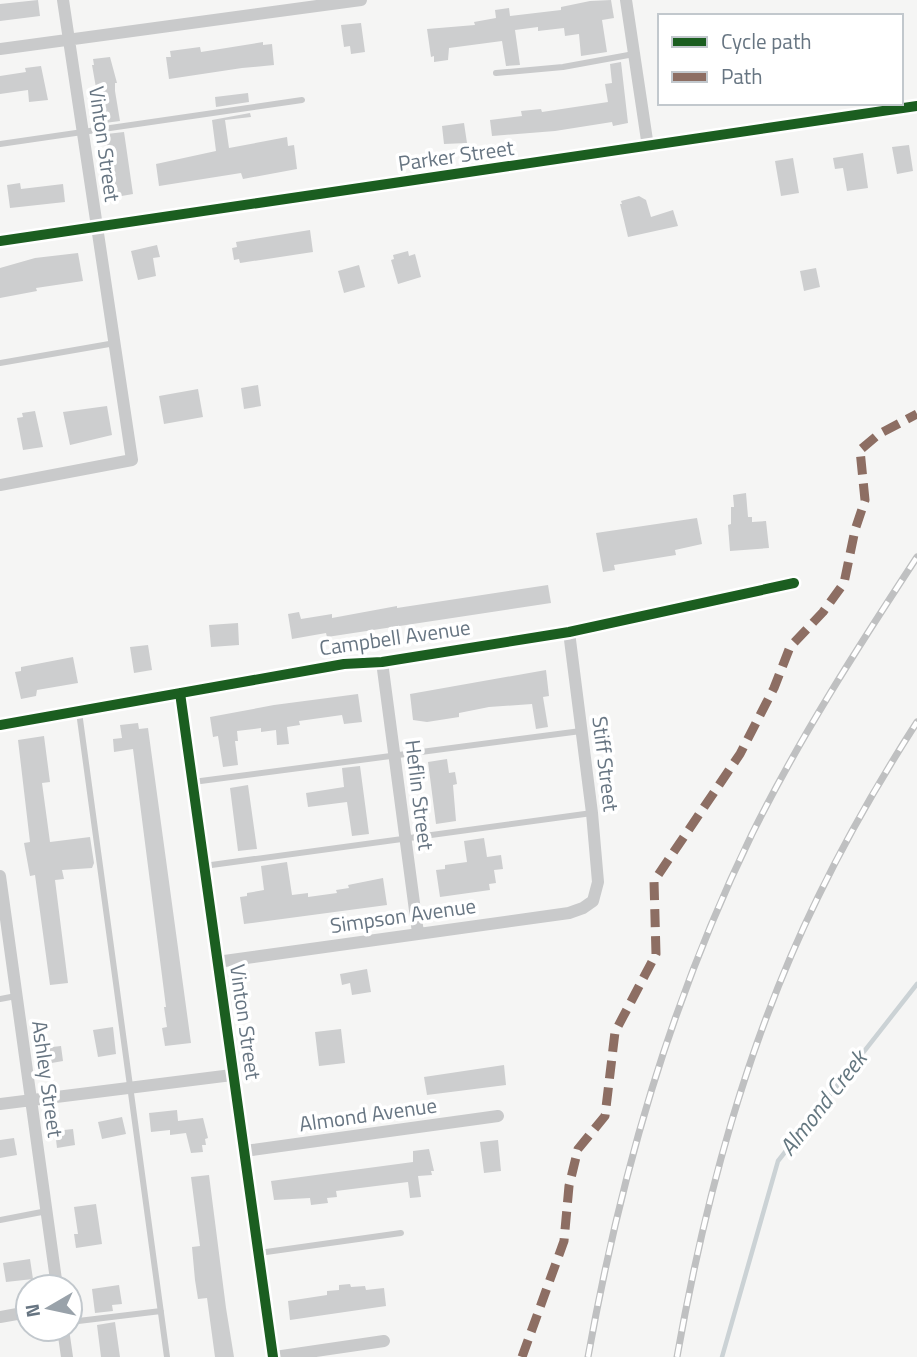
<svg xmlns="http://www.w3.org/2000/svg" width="917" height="1357" font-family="'Titillium Web',sans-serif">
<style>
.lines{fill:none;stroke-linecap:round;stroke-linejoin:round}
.stream{stroke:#cbd2d5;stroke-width:4.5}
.building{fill:#cdcecf}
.service{stroke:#c9cacb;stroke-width:6}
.minor{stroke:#c9cacb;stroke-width:12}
.rail-casing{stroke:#bfc0c1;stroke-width:7}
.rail{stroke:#fff;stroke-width:4.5;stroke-dasharray:13;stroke-linecap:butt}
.quiet{stroke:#8d6e63;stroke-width:9;stroke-dasharray:18 9;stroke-linecap:butt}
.cycleway-casing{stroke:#fff;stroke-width:15}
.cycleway{stroke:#1b5e20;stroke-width:10}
.labels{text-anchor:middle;stroke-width:7;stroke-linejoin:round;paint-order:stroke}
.street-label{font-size:21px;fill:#677582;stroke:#fff}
.water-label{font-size:23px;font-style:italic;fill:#63767f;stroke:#fff}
</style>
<rect width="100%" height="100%" fill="#f5f5f4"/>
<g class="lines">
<path class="stream" d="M722,1357L778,1161L917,984"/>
</g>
<path class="building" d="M38,0L40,16L0,21V4Z
M611,0L614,18L602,20L607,52L581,56L579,34L565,36L564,28L538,31V27L515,30L520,65L506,66L502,41L449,48L448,60L434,62V56L431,57L427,29L475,25L474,22L496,18L495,10L509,8L510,16L561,10V7L590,1Z
M361,23L365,52L351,54L350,46L344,47L341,25Z
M263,42V45L272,44L274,65L242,68L169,79L166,57H171L170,51L200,47L201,52Z
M110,57L117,83H115V91L120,121L97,124L96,116H101L92,65H94L93,59Z
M621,62L628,123L613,126L612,122L555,131L492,136L490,120L522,116L521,111L541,109L542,112L608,102L605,84L612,83L610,64Z
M41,66L48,100L29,102L28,90L0,94V76L26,72L25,68Z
M248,93L249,102L216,107L215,97Z
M250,113L251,117L225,120L229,148L287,137L288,146L294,145L297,169L243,179L241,173L159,186L156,164L216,151L212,120Z
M464,123L467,143L444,144L442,126Z
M124,132L133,194L116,197L107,145L100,146L98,135Z
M909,145L913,171L897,174L892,147Z
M863,153L868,188L847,191L843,168L835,169L833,158Z
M793,158L799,193L781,196L775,161Z
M20,183L21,189L63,184L65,202L10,208L7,185Z
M639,196L646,200L651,217L673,210L678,226L628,237L620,204H622L621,201Z
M310,230L313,252L240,263L239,259L234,260L232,248L237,247L236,242Z
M157,245L160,257L153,258L156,276L138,280L131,251Z
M408,251L409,256L415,254L421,277L398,284L391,260L394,259L393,255Z
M78,253L83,281L36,288L37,291L0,298V268L35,258Z
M359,265L365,287L344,293L338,271Z
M816,268L820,287L804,291L800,271Z
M258,385L261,406L244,409L241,388Z
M198,389L203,417L164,424L159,396Z
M107,406L112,435L70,445L63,412Z
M35,411L43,447L23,450L17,418L23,417L22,413Z
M746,493L748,517H752V522L766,521L769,548L730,551L728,525L731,524V507H734L733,495Z
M697,518L702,544L675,550L676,555L614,565L615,570L603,572L596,533Z
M548,585L551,603L327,637L326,633L292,639L288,614L299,612L301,619L332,614V618L397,606V608Z
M238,623L239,645L211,647L209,625Z
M148,645L152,670L134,673L130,647Z
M73,657L78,683L37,690L36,696L21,699L15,672L21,671V667Z
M546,670L549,696L543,697L548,727L536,729L532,704L489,707L459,713V717L427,722L413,720L410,694Z
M358,694L362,722L344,724L342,715L299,721L300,725L287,727L289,744L277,745L276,730L261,732V728L237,731L238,741H235L238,765L223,767L218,736L213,737L210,717L274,705Z
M138,723L139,729L148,728L191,1043L165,1046L162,1028L167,1027L164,1007H166L133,749L114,752L113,739L122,738L120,725Z
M44,736L50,782L42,783L50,842L90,837L94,863L92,868L62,870L64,879L55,880L68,983L50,985L35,875L30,876L24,843L30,842L18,740Z
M447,759L449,773L455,772L457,784L453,785L456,821L436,824L428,762Z
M360,766L369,834L352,836L347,802L308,807L306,793L344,787L342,768Z
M248,785L257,849L238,851L230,788Z
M484,838L487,857L501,855L503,869L494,870L496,883L489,884L490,890L440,897L436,870L445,869V865L467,862L464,841Z
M287,862L292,895L308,893V897L337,893L336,890L349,888L348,885L383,878L387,905L244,924L240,897L247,896V893L264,890L261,866Z
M367,969L371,992L352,995L350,983L342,985L340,974Z
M113,1027L116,1054L98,1057L93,1030Z
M341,1029L345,1063L319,1066L315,1032Z
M61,1046L63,1061L46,1064L44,1048Z
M504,1065L506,1085L427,1095L424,1077Z
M177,1110L178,1121L203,1118L208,1138L205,1139L206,1145H202L203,1152L191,1153L186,1133L170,1135V1130L151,1132L149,1113Z
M122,1117L126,1134L102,1139L98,1122Z
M73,1129L75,1145L57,1148L55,1131Z
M14,1138L17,1155L0,1158V1140Z
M498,1140L501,1171L484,1173L480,1142Z
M429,1149L434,1171H431L432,1175L418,1176L421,1197L410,1198L408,1182L336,1191L337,1197L327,1198L328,1203L311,1205L310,1198L274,1200L271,1181L413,1162V1151Z
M209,1175L226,1308L234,1357H215L207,1298L198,1299L195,1280L192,1247L200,1246L191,1177Z
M96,1204L102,1244L76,1248L74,1234H78L74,1207Z
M30,1259L33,1279L6,1282L3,1263Z
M350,1284L351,1287L365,1286L366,1290L384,1288L386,1306L290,1320L288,1301L327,1295V1291L339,1290V1285Z
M119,1285L122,1304L112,1305L113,1311L95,1313L92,1289Z
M115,1322L120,1357H101L97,1325Z"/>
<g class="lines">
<path class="service" d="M496,73L563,67L634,54
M0,144L302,100
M0,363L115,343
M79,712L167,1357
M193,782L581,731
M204,866L592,813
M0,999L16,996
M0,1220L47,1211
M259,1253L401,1233
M70,1322L161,1311"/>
<path class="minor" d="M626,0L648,147
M0,49L361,0
M0,241L917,106
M0,485L132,460L63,0
M382,662L418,933
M180,693L273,1357
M0,725L344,664L382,662L569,632L794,583
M0,876L57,1287
M217,962L569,913L583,908L593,901L598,882L592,813L569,632
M0,1104L232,1075
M245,1151L498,1116
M0,1317L28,1312
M63,1329L67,1357
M275,1357L384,1341"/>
<g class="rail-casing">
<path id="rail" d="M588,1357C621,1173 670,1003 752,834C800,737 858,647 917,557
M677,1357C705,1199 747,1042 818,897C847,837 881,778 917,722"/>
</g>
<use href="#rail" class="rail"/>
<path class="quiet" d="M522,1357L564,1241L569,1186L578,1149L605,1116L615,1032L656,954L654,881L740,754L774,688L790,647L823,612L844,583L855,530L865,500L860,450L879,434L917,414"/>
<g class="cycleway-casing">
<path id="cycleway" d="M0,241L917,106
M180,693L273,1357
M0,725L344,664L382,662L569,632L794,583"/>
</g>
<use href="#cycleway" class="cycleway"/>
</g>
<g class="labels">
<g class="street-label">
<text transform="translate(104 144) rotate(82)" y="7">Vinton Street</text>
<text transform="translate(456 156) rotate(-8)" y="7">Parker Street</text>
<text transform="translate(395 638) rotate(-8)" y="7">Campbell Avenue</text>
<text transform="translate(605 764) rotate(83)" y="7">Stiff Street</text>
<text transform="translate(419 795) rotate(83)" y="7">Heflin Street</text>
<text transform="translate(403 916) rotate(-8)" y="7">Simpson Avenue</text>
<text transform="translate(245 1022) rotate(82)" y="7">Vinton Street</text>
<text transform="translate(47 1079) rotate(82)" y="7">Ashley Street</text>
<text transform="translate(368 1115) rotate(-8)" y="7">Almond Avenue</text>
</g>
<g class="water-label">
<text transform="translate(823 1103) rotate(-52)" y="8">Almond Creek</text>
</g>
</g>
<rect x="658" y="14" width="245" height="91" fill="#ffffff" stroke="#c2c8cd" stroke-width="2"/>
<rect x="672" y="37" width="35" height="10" fill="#1b5e20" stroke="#c2c8cd" stroke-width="2"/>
<text x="721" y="49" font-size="21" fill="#677582">Cycle path</text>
<rect x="672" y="72" width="35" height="10" fill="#8d6e63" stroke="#c2c8cd" stroke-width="2"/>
<text x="721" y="84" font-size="21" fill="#677582">Path</text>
<g transform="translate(49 1308) rotate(261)"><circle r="33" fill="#ffffff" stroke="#c2c8cd" stroke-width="2"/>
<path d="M0-5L12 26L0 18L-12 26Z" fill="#99a2aa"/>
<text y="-10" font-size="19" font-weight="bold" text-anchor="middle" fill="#677582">N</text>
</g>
</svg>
